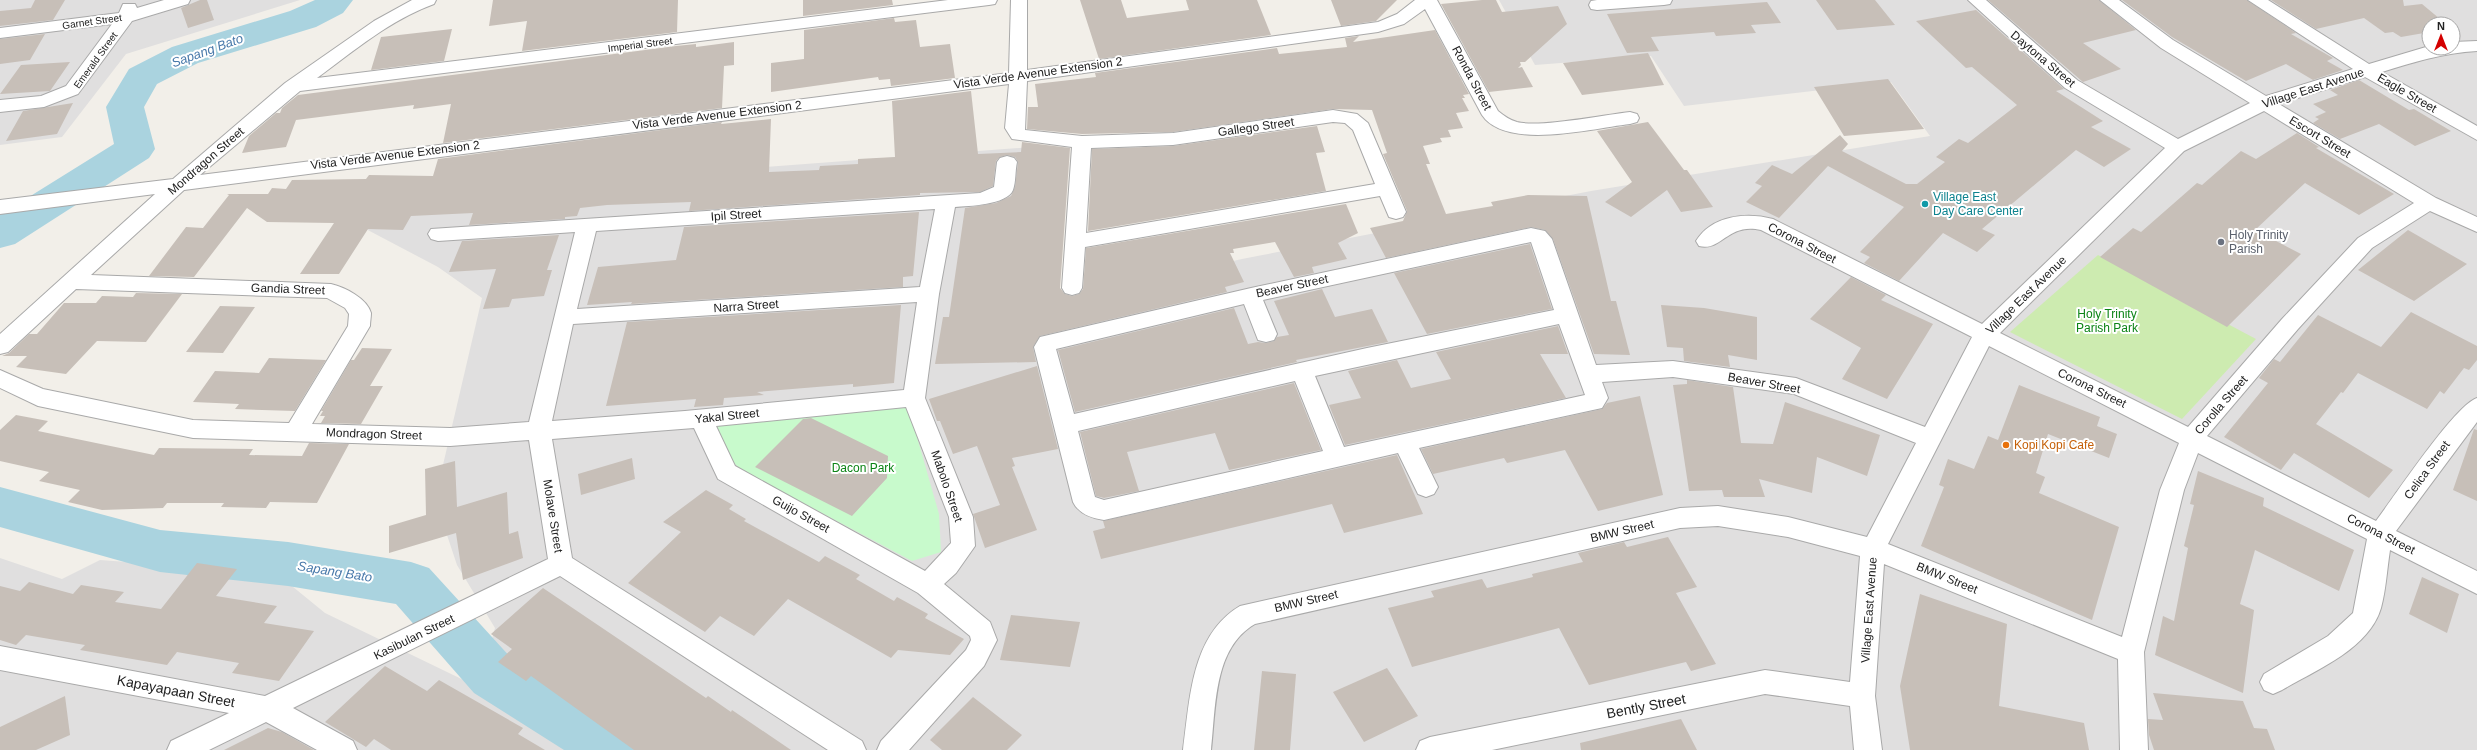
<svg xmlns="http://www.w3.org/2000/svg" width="2477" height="750" font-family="Arial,sans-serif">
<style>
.residential{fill:#e0dfdf;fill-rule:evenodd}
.grass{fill:#cdebb0}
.park{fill:#c8facc}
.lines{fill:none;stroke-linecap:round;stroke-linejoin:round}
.river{fill:#aad3df;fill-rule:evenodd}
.building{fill:#c7bfb8}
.minor-casing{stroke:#a9a9a9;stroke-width:2}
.minor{fill:#fff;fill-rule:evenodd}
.culture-dot{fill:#0f9aa8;stroke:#fff;stroke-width:1.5}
.worship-dot{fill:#6b7280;stroke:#fff;stroke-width:1.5}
.food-dot{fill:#e8710a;stroke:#fff;stroke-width:1.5}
.labels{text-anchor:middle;stroke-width:4;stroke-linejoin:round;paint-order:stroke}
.far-street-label{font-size:10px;fill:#222;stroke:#fff}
.street-label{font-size:12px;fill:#222;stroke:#fff}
.culture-label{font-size:12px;fill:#0d838f;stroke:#fff;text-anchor:start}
.worship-label{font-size:12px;fill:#5b616d;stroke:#fff;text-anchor:start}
.park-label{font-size:12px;fill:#0c8416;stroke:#fff}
.food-label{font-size:12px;fill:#c56008;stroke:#fff;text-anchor:start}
.water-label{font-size:13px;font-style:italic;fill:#4a7aab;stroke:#fff}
.near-street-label{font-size:14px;fill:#222;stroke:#fff}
</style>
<rect width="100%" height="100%" fill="#f2efe9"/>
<path class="residential" d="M0,0H300L126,54L62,137L0,145Z
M1499,0H2477V750H649L486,661L495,628L457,565L435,499L482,298L438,267L362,227L381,196L1032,147L997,314L1242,259L1591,191L1930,136L1891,82L1684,106L1651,56L1535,65ZM2429,24H2453V48H2429Z
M0,558L62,579L100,560L276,573L325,613L476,686L577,750H0Z"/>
<path class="grass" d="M2098,255L2256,339L2182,419L2010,332Z"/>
<path class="park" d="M907,402L939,514L941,552L912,561L741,470L731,460L714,424Z"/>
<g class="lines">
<path class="river" d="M315,0H353L343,13L316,27L198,63L157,84L144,107L155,149L149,158L15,244L0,248V215L114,144L106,107L129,69L172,47L290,11Z
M0,487L160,530L288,542L411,562L429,568L512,659L634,731L642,750H564L474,693L396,604L288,586L160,572L0,527Z"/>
</g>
<path class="building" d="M35,0H65L53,20L0,26V11L31,8Z
M200,0H207L214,20L188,28L181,8Z
M493,0H678L677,32L522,51L527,21L489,26Z
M803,0H892L893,5L803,16Z
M1080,0H1121L1127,18L1189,10L1186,0H1257L1271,35L1099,59Z
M1331,0H1397L1376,21L1341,26Z
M1482,0H1496L1502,12L1558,6L1567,24L1525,62H1520L1521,65L1518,68L1522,67L1533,87L1489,92L1441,4Z
M1816,0H1875L1895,25L1837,30Z
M1988,0H2099L2136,30L2083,43L2121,69L2083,82Z
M2122,0H2247L2296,33L2291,34L2333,58L2327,61L2343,70L2313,80L2286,64L2246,81L2172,37Z
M2271,0H2403L2404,6L2422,4L2446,24H2429V35L2424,33L2401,37L2393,32L2385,33L2364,18L2316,29Z
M1767,2L1781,23L1751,25L1756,33L1716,36L1714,32L1651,37L1659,51L1627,53L1607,14Z
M1976,10L2064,89L2056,91L2103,121L2091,127L2131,149L2104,167L2076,150L1982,229L1995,235L1977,252L1943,233L1899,281L1864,263L1870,257L1860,252L1904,207L1828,166L1779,218L1746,202L1762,186L1755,183L1772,165L1792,174L1840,135L1848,144L1842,151L1906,184H1917L1945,162L1936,157L1959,139L1968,143L2017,105L1972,67L1966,68L1916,21Z
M894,18L895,22L916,20L920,47L950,44L955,78L891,86L890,79L879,80L878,77L771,92V63L804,59V30Z
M452,29L444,61L371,70L381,37Z
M1435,30L1469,94L1463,95L1465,98H1462L1469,111L1456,113L1463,128L1448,130L1451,137L1440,138L1442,142L1423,146L1430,164H1426L1446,214L1493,206L1491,202L1528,195L1587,196L1611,301H1616L1630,355L1594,354L1553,239L1545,230L1531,227L1386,258L1370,228L1403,221L1407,211L1383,154L1387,153L1372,110L1333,109L1173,132L1082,134L1027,129L1028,107H1038L1035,84L1096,77L1095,73L1277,48L1279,54L1347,47L1345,38L1359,36L1353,42Z
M45,34L30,60L0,64V39Z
M734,42V65L724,66L722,108L443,143L451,104L413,109L414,105L296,120L286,147L242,153L249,136L276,113H280L282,108L298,95L676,46L696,44V47Z
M1648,53L1664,85L1582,95L1563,63Z
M70,62L50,91L0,94L21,65Z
M1888,79L1924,129L1844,136L1814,87Z
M2359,80L2409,110L2414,109L2451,131L2415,146L2379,124L2340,139L2313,123L2319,119L2315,117L2326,112L2313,104L2338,95L2330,90Z
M971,91L978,154L1021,152L1022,142L1070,148L1060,288L1065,294L1072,296L1079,294L1083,289L1086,248L1346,204L1358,233L1338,243L1347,259L1312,267L1314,273L1294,277L1275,242L1233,249L1234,253H1230L1244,282L1225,287L1227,292L1040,336L1033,347L1036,362L935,364L943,317H949L965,208L996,203L1011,196L1015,187L1018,162L1015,157L1007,155L1000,157L996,161L993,186L980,192L920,193V195L689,211L691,202L607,205L580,208L577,216L565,217V219L469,225L473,213L411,216L403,230L368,229L339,274H300L334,223L267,222L247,208L194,277L149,276L186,227L203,228L229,195L227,194H268L272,188L286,189L292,180L366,179L369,175L433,176L438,159L722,122L721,124L771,119L769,172L819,170L820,166L858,164V159L895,157L892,101Z
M73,103L57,134L6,141L23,111Z
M1648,122L1684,170H1687L1713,207L1681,212L1667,190L1631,217L1605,202L1632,182L1597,131Z
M1317,126L1325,152L1316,153L1326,191L1088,231L1092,149L1173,146Z
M2297,133L2319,147L2316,148L2394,194L2359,215L2305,183L2255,230L2301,254L2227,327L2100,257L2133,228L2141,232L2197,183L2202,185L2241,151L2256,159Z
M919,212L913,276L903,277V287L631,304L632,302L587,305L598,267L676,260L684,227Z
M2408,230L2467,264L2414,301L2358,270Z
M559,235L547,270H552L544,296L512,299L509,307L483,309L496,269L449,272L462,241Z
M1530,244L1552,309L1427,334L1394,273Z
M1851,277L1886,295L1881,300L1933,324L1887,399L1842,379L1861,348L1810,319Z
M1322,289L1335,317L1372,309L1388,342L1296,360L1297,362L1075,412L1058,350L1234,308L1248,344L1258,342L1266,343L1274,341L1277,337L1289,335L1274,301Z
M136,293L182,294L146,342L97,341L66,374L16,367L27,356H2L9,353L29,334H37L64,303H96L102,296L133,297Z
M901,305L894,383L853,387V384L757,392L764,395L724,398L723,405L694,407L696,399L606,406L627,322Z
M1661,305L1704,308L1757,317V360L1728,355L1730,367L1684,361L1683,348L1667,347Z
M220,306L255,307L223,353L186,352Z
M2411,312L2477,346V360L2469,370L2464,368L2444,394L2440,391L2427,409L2358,373L2343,393L2341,392L2316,424L2393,470L2369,498L2294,453L2281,470L2224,437L2268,383L2259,378L2274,359L2280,362L2318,315L2381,347Z
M1558,326L1568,354H1540L1566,398L1345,445L1329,405L1361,398L1348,371L1397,360L1411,388L1451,379L1436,352Z
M362,348L392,349L370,386H383L361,424L321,423L325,416H320L323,411H321L351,360H354Z
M269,358L326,360L295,411L235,409L239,404L193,402L215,371L259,373Z
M1037,366L1058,449L1012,458L1015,466L1012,467L1037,530L985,548L973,514L1000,505L977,446L953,454L940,421H937L929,399Z
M1687,380L1733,387L1741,443L1773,444L1785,402L1880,435L1867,476L1817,457L1812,493L1759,479L1765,497H1724L1722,490L1689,491L1673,385L1687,384Z
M1294,383L1321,450L1229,470L1215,433L1127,452L1139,491L1104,498L1096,496L1080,432Z
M2019,385L2100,417L2097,426L2117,434L2109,458L2048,434L2036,473L2045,477L2039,493L2119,527L2092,620L1921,546L1944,487L1939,485L1948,459L1974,469L1988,436L1998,440Z
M1640,396L1663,495L1598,511L1565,450L1507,463L1504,458L1433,474L1421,449L1602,409L1607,403Z
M16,415L48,421L38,431L154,455L159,448L253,449L249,455L302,456L309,443L349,444L317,503L270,502L266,508L221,507L224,503H167L163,508L102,510L68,502L80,490L39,481L49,472L0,461V430Z
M811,418L888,456L887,478L852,516L755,467L803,419Z
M2474,429L2477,430V501L2453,490Z
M1397,455L1423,514L1344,533L1332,504L1101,559L1093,531L1105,528L1103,521Z
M632,458L635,479L581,495L578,474Z
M455,461L457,507L507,492L509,534L518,531L523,558L463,580L456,533L389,553V526L426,515L425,469Z
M2198,471L2264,498L2263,506L2354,550L2339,591L2255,550L2240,604L2254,610L2243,693L2155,655L2163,616L2174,621L2188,548L2184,546L2194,505L2190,504Z
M706,490L733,505L729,509L746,519L744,521L819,562L825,556L860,575L856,579L894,601L897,597L928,614L925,618L964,639L950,655L898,650L891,658L788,599L754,636L720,616L705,632L628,583L681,532L663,522Z
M1668,537L1697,587L1676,593L1716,664L1691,671L1686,662L1589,685L1559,628L1412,667L1388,608L1434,597L1431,591L1482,579L1487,588L1533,577L1532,574L1583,562L1578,553L1624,542L1627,547Z
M197,563L237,569L216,596L277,606L264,623L314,631L279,681L232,673L239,663L177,652L167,665L80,650L85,645L26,635L16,645L0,640V586L20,591L29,582L73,594L81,585L124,592L115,602L161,609Z
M2422,577L2459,594L2447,633L2409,614Z
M543,588L706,698L708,696L731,712L732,710L791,750H634L531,676L526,681L498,662L512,649L491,634Z
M1920,594L2007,624L1999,706L2084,723L2089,750H1910L1900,686Z
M1011,615L1080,622L1070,667L1000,660Z
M385,666L427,691L439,680L523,728L518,734L545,750H391L374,739L366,747L325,722Z
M1387,668L1418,716L1364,742L1333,692Z
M1262,671L1296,674L1290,750H1254Z
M2153,693L2243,701L2254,728L2267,729L2275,750H2154L2149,735L2148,719L2163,720Z
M65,696L70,735L36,750H0V727Z
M973,697L1022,735L1007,750H942L930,740Z
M1681,719L1697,750H1581L1580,743Z
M268,728L282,732L314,750H224Z"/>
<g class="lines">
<g class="minor-casing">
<path id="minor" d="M164,0H190L188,4L132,21L78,94L44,107L0,112V100L41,96L66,86L112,24L0,38V28L119,13L123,4H135L137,8Z
M412,0H436L434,4C390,20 354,51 317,78L948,0H997L995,4L989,5L300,91L200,175L1009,73L1011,0H1027V70L1378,22L1397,14L1415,0H1437L1498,111C1504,116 1510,120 1517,122C1540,128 1603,115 1630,112L1637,114L1639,118L1637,122L1630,124C1594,128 1506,151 1482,115L1425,9L1404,24L1378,32L1027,81L1025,130L1082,136L1173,133L1333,110L1357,114L1368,123L1406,212L1403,217L1396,219L1389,217L1380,196L1085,247L1082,288L1079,293L1072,295L1065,293L1062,288L1072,147L1012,139L1005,128L1009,84L184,190L91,275L331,284C344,287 367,298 371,313C371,317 370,322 370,326L312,424L450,428L529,422L575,232L438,241L431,239L428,234L431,229L980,193L994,187L997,162L1000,158L1007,156L1014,158L1017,162C1015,171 1016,182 1013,190C1007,205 968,206 955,207L939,294L925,398L973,517L975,546L956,573L944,584L990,622L997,640L984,666L909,750H877L881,741L966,650L971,640L970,636L918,593L718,479L694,428L552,439L572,558L862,741L866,750H828L560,576L293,708L353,741L357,750H317L266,722L209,750H167L171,741L229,713L0,670V646L265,696L548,559L529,440L450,446L193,438L38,406L0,388V370L43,389L193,420L289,423L348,326L349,314L345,308L327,298L76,289L8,352L0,354V334L155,194L0,214V200L173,179L285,83L374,21ZM1333,122L1345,123L1353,130L1375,184L1086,233L1091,148L1173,145ZM935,209L920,287L577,309L596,231ZM917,302L904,390L685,411L552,421L573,324ZM906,407L949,517L951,543L925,571L735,466L716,426Z
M1597,0H1672L1670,4L1664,5L1597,10L1591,9L1589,5L1591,1Z
M1968,0H1986L2077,80L2178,139L2250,103L2161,48L2100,0H2119L2173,40L2266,96L2353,69L2248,0H2268L2369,64L2426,47L2453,48V42L2477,41V51C2443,53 2414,62 2382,72L2477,126V140L2365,77L2279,104L2436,198L2477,217V232L2430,211L2372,248L2298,329L2207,436L2376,521C2394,497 2455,405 2477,398V422L2396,531L2477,571V594L2390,550C2387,569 2386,590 2381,608C2369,649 2316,670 2282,690L2273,694L2264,690L2260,682L2264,674L2328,636L2353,613L2367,539L2198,453L2184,490L2144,652L2148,750H2120L2118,659L1884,564L1875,696L1882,750H1854L1850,706L1765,694L1492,750H1416L1420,741L1430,737L1765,670L1850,682L1860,556L1788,537L1718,526L1680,528L1255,624C1213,648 1216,708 1211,750H1183C1190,699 1191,635 1240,606L1680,508L1718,506L1788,517L1867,537L1916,443L1794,394L1673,377L1602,382L1608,398L1602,408L1419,448L1438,487L1434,494L1426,497L1418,494L1398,453L1104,520C1091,518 1079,514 1073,502L1034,347L1040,337L1251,288L1531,228L1545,231L1552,239L1596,365L1673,361L1796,378L1925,427L1972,337L1761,230C1728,222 1721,252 1699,246L1696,241C1712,215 1747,212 1773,219L1982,324L2165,148L2065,88ZM2264,111L2414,203L2358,238L2282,319L2188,427L2000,333L2184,151ZM1531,242L1554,310L1367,348L1074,414L1056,349L1244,304L1258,340L1266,342L1274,340L1277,334L1263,300ZM1559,324L1585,395L1344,447L1315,376ZM1989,346L2179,443L2160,490L2122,637L1888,544ZM1295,381L1323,451L1104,500L1095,497L1078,431Z"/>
</g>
<use href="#minor" class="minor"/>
</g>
<circle class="culture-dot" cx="1925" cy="204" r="4"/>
<circle class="worship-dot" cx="2221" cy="242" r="4"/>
<circle class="food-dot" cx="2006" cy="445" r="4"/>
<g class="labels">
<g class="far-street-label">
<text transform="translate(92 21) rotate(-8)" y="4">Garnet Street</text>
<text transform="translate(640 44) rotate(-7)" y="4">Imperial Street</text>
<text transform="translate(95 60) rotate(-54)" y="4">Emerald Street</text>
</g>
<g class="street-label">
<text transform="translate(2043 59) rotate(40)" y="4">Daytona Street</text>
<text transform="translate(1038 73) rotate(-8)" y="4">Vista Verde Avenue Extension 2</text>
<text transform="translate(1472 78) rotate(62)" y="4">Ronda Street</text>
<text transform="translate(2313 88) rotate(-18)" y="4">Village East Avenue</text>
<text transform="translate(2407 93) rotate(30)" y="4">Eagle Street</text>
<text transform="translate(717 115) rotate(-7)" y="4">Vista Verde Avenue Extension 2</text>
<text transform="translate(1256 127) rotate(-8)" y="4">Gallego Street</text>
<text transform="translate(2320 137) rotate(31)" y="4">Escort Street</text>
<text transform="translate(395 155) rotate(-7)" y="4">Vista Verde Avenue Extension 2</text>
<text transform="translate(206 161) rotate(-41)" y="4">Mondragon Street</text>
<text transform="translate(736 215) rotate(-4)" y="4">Ipil Street</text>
<text transform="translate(1802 243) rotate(27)" y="4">Corona Street</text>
<text transform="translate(1292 286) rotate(-12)" y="4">Beaver Street</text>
<text transform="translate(288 289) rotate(2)" y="4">Gandia Street</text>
<text transform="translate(2026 295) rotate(-44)" y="4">Village East Avenue</text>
<text transform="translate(746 306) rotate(-4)" y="4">Narra Street</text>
<text transform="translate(1764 383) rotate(10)" y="4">Beaver Street</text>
<text transform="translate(2092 388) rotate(26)" y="4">Corona Street</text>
<text transform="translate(2221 405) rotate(-49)" y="4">Corolla Street</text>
<text transform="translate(727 416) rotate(-6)" y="4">Yakal Street</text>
<text transform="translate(374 434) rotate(2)" y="4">Mondragon Street</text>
<text transform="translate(2427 470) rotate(-54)" y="4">Celica Street</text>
<text transform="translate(947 486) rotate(71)" y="4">Mabolo Street</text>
<text transform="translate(801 514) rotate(29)" y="4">Guijo Street</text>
<text transform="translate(553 516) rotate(81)" y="4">Molave Street</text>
<text transform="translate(1622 531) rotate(-13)" y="4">BMW Street</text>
<text transform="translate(2381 534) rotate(27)" y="4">Corona Street</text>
<text transform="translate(1947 578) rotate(22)" y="4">BMW Street</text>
<text transform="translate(1306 601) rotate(-13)" y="4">BMW Street</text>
<text transform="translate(1869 610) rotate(-86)" y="4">Village East Avenue</text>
<text transform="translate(414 637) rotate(-26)" y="4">Kasibulan Street</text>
</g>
<g class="culture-label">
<text x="1933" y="201">Village East<tspan x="1933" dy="14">Day Care Center</tspan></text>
</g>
<g class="worship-label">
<text x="2229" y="239">Holy Trinity<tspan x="2229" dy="14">Parish</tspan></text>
</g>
<g class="park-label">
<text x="2107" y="318">Holy Trinity<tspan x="2107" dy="14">Parish Park</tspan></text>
<text x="863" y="472">Dacon Park</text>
</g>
<g class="food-label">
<text x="2014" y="449">Kopi Kopi Cafe</text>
</g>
<g class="water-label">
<text transform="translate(207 50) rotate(-20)" y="5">Sapang Bato</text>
<text transform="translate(335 571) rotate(9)" y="5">Sapang Bato</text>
</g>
<g class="near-street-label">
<text transform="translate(176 691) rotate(11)" y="5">Kapayapaan Street</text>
<text transform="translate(1646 706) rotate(-11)" y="5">Bently Street</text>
</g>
</g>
<g transform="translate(2441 36)"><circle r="19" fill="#ffffff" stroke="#a7a7a7"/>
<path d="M0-3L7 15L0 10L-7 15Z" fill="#d40000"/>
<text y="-6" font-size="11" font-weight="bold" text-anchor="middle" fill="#222222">N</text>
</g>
</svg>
